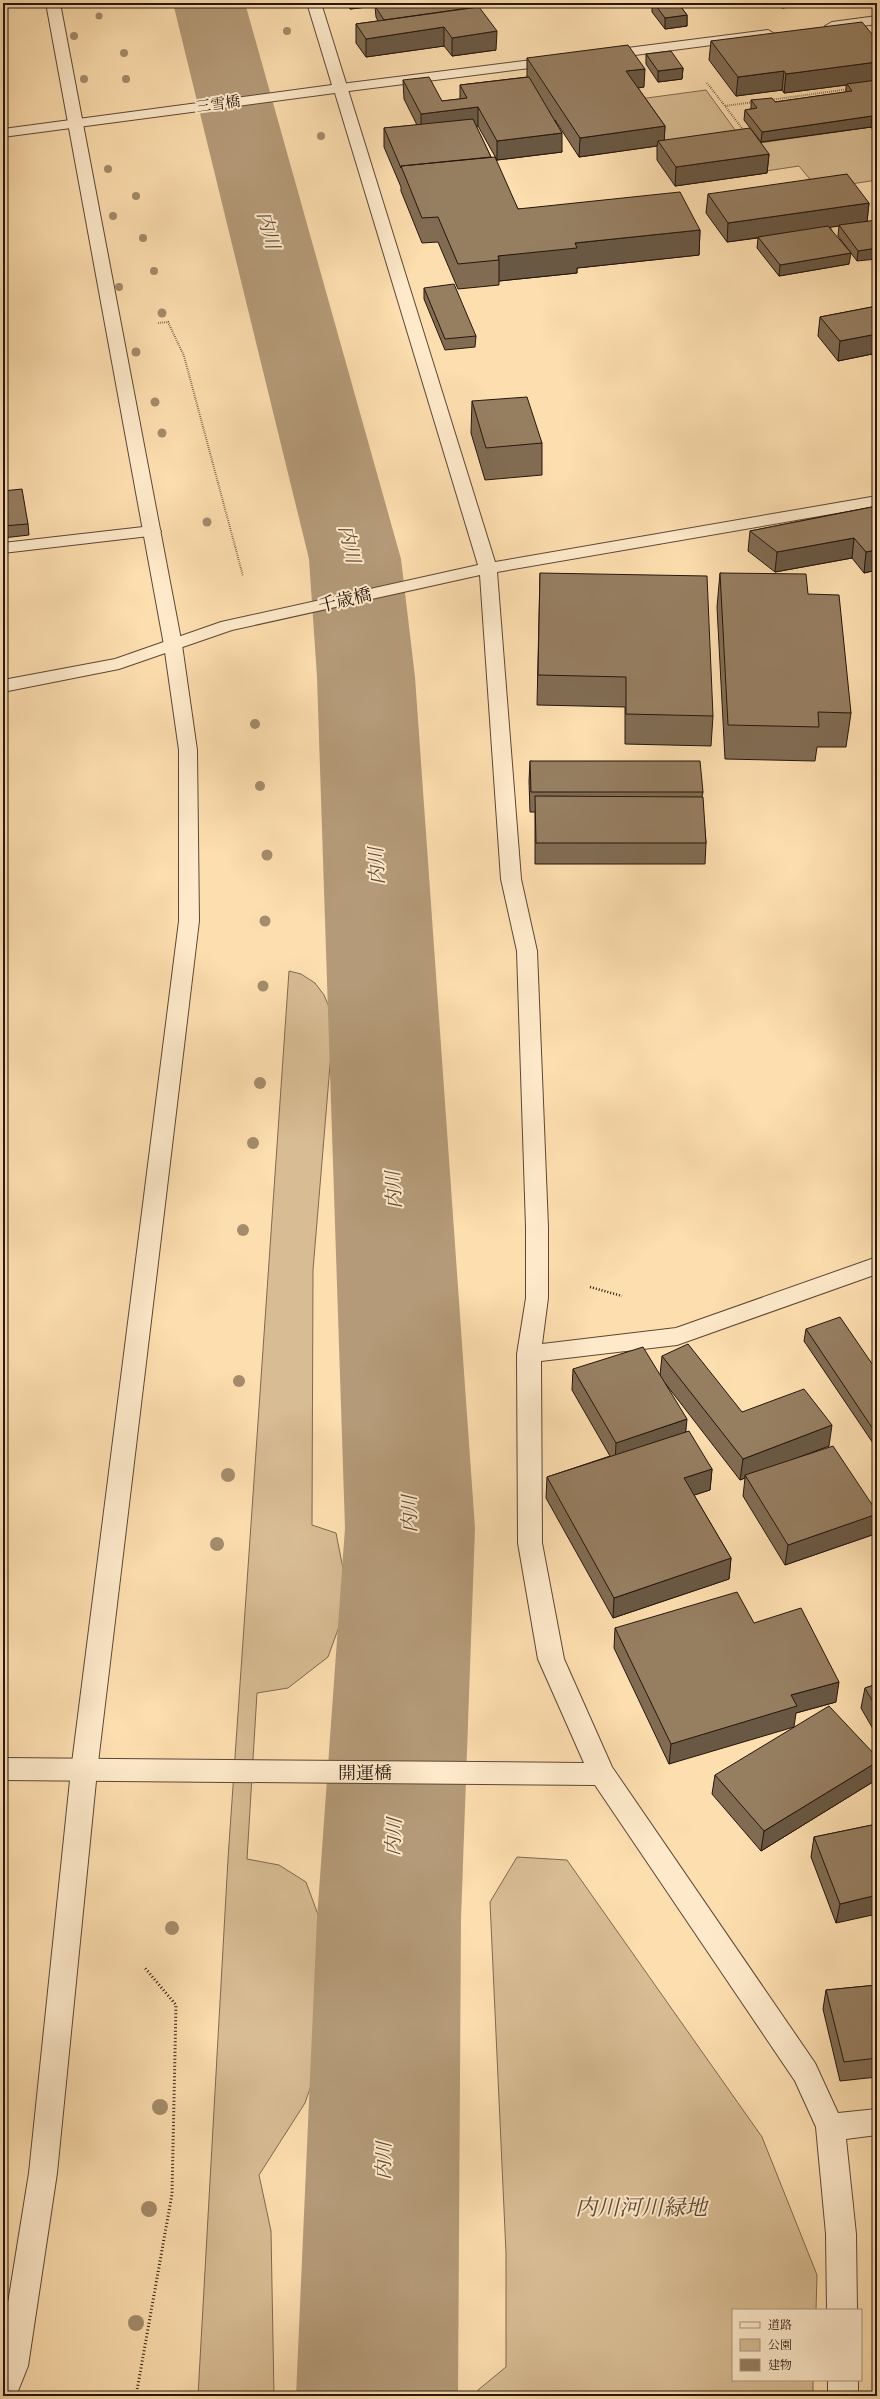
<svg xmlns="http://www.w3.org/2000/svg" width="880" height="2399" font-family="'EB Garamond','Noto Serif JP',serif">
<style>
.green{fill:#d8bc93;stroke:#7f6950}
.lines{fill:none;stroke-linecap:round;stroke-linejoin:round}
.river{fill:#b49a78;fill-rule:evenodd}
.service-casing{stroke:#5c4836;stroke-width:2}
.minor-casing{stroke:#5c4836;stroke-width:2}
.tertiary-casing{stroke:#5c4836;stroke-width:2}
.path-far2{stroke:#26160d;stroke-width:2;stroke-dasharray:0.5 1.5;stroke-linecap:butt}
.path-far1{stroke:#26160d;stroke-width:2.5;stroke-dasharray:1 2;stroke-linecap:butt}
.path{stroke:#26160d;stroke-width:3;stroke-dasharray:1 2.5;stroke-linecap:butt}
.service{fill:#feeacb;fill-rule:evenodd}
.minor{fill:#feeacb;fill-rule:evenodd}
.tertiary{fill:#feeacb;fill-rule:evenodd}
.tree{fill:#a48c6c}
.wall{fill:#816c53;stroke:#26160d}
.shaded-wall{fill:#695844;stroke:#26160d}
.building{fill:#967e61;stroke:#26160d}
.labels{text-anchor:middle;stroke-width:4;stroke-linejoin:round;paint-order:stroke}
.far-street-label{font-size:15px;fill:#26160d;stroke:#feeacb}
.street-label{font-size:18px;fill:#26160d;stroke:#feeacb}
.water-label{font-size:19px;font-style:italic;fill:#5f4b38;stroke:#feeacb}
.near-park-label{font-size:22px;font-style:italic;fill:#5b4835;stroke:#feeacb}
</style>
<rect width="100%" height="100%" fill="#fddeaf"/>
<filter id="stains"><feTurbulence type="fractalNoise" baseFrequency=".005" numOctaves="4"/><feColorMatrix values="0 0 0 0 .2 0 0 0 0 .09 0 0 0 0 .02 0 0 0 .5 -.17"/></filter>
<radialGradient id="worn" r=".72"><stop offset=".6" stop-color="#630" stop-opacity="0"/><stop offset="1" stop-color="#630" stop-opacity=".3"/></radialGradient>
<path class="green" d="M706,90L746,145L871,127L877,134V180L818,189L799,166L766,171L673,158L632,100Z
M289,971L301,974L315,983L324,995L330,1009L331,1053L313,1270L312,1525L336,1533L349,1599L328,1657L288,1688L257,1693L247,1859L279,1865L306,1882L320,1920L323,1968L321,2057L305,2103L259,2175L271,2231L274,2396H198L228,1859Z
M517,1857L567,1860L762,2137L817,2275L816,2310H733V2380H813V2396H478V2390L506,2367V2253L490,1902Z"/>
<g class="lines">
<path class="river" d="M173,3H245L401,559L415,677L475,1528L461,1919L458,2396H296L317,1919L345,1528L317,677L309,559Z"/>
<g class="service-casing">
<path id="service" d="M152,526L158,527L161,531L158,535L3,553V543Z"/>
</g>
<g class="minor-casing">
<path id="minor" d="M307,3H321L495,562L877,496V506L497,572L521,879L537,951L548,1227V1298L542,1344L676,1328L877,1257V1274L677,1345L541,1361L542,1543L564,1659L612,1767L815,2063L838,2113L877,2109V2135L846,2139L856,2234L857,2310H827L826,2234L816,2127L795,2081L595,1785L3,1780V1758L584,1763L538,1659L518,1543L517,1354L526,1298V1227L517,951L501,879L480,575L232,630L119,669L3,692V680L115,659L221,622L478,565L335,93L3,137V129L332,85Z
M828,2380H858V2396H828Z"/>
</g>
<g class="tertiary-casing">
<path id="tertiary" d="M46,3H60L182,645L197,750L199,921L97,1771L57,2173L28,2366L16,2396H3V2334L29,2173L71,1771L179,921V750L164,645Z
M877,16V24L832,30L825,26L832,22Z
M768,30L775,34L773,37L604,59L597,55L604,51Z
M556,57L563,61L561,64L341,92L334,88L341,84Z"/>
</g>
<path class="path-far2" d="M707,83L725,106
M770,100L849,89
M744,131L725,106L754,102
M158,323L168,322L184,356L243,576"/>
<path class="path-far1" d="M590,1287L622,1296"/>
<path class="path" d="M136,2396L172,2194L176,2005L145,1968"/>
<use href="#service" class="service"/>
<use href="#minor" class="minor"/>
<use href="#tertiary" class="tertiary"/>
</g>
<g class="tree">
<circle cx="99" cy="16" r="3.5"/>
<circle cx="287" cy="31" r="4"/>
<circle cx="74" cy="36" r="4"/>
<circle cx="124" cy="53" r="4"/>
<circle cx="84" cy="79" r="4"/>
<circle cx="126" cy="79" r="4"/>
<circle cx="321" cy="136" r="4"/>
<circle cx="108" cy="169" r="4"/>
<circle cx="136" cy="196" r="4"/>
<circle cx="113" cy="216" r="4"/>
<circle cx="143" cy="238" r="4"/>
<circle cx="154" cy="271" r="4"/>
<circle cx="119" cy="287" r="4"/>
<circle cx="162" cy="313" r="4.5"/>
<circle cx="136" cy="352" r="4.5"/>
<circle cx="155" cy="402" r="4.5"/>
<circle cx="162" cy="433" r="4.5"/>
<circle cx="207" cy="522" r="4.5"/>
<circle cx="255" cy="724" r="5"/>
<circle cx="260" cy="786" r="5"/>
<circle cx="267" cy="855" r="5.5"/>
<circle cx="265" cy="921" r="5.5"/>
<circle cx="263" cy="986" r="5.5"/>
<circle cx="260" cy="1083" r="6"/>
<circle cx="253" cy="1143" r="6"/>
<circle cx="243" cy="1230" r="6"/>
<circle cx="239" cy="1381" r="6"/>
<circle cx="228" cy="1475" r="7"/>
<circle cx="217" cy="1544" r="7"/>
<circle cx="172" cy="1928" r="7"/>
<circle cx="160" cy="2107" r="8"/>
<circle cx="149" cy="2209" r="8"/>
<circle cx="136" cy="2323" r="8"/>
</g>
<path class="wall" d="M346,3H384V5L350,9Z
M402,3L496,50L452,56L444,46L366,57L356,43V24L378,21L376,17L375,6Z
M648,3H678L687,15V26L665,29L652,12V5H650Z
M778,3H819L782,8Z
M877,40V134L871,127L761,142L744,120L745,110L751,109V100L775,102L846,92V85L784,93L782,90L736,96L709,60L711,41Z
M646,54L683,68L682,79L658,82L646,64Z
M527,58L644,87L638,88L665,126L664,140L769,154L767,173L675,186L657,160V146L579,157L555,120L562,152L497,160L478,126H476L491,157L518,209L700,230L699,255L577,268V273L499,281V285L458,289L438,242L422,243L401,191V187L384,147V128L417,125L404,99L403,80L442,101L460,99V85L527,77Z
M708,194L869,203L867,221L857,261L838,236L839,226L830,227L849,264L779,276L757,248L758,238L727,242L706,213Z
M424,288L476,336L475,347L445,350L424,299Z
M877,306V353L838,361L818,336L820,317Z
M472,401L542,443V475L485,480L471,433Z
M3,491L28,524L29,535L3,538Z
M877,506V570L864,573L852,558L775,572L748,551L750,531Z
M540,573L713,716L711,746L625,744V707L537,705Z
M720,573L808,594L851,713L846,747H817L815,761L725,759L717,607Z
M877,601V618L875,616Z
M530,761L703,792L702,797L706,843L705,864H535V812H530L529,781Z
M806,1329L877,1371V1449L804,1341Z
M662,1356L742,1412L829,1446L802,1456L875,1534L785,1565L743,1496L745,1478L740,1480L665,1383L686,1432L712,1469L710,1490L694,1495L731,1558L729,1579L613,1618L546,1498L547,1477L610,1456L572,1390L573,1369L660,1375Z
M754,1623L836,1702L796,1713L669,1764L614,1648L615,1628Z
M877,1684V1736L861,1708L865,1688Z
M877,1757V1774L876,1780L761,1851L712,1794L715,1775Z
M877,1824L836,1923L811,1857L814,1837Z
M877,1985V2077L840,2081L823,2009L826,1990Z"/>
<path class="shaded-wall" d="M349,3H384V5L350,9Z
M557,3H584L557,7Z
M650,3H652V5H650Z
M782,3H819L782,8Z
M687,15V26L665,29V18Z
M444,27V46L366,57V39Z
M497,31L496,50L452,56V38Z
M877,62V81L784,93L786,74Z
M683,68L682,79L658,82V71Z
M645,69L644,87L625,90L626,71Z
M784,71L782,90L736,96L738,77Z
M478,107V126L421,133V114Z
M872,116L871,127L761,142L762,132Z
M665,126L664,145L658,141L657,146L579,157L580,138Z
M562,133V152L497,160V141Z
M769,154L767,173L675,186L676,167Z
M869,203L867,222L727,242L728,223Z
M700,230L699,255L577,268V273L499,281V260L498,256L575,243Z
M877,248V259L857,261L858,251Z
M851,253L849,264L779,276L780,265Z
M877,334V353L838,361L840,341Z
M854,538L852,558L775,572L777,552Z
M877,550V570L864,573L866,552Z
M687,1419L685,1440L615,1464L616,1443Z
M832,1425L829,1446L746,1477L745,1475V1478L740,1480L743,1459Z
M712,1469L710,1490L682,1499L684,1478Z
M877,1514V1522L875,1534L785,1565L788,1545Z
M731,1558L729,1579L613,1618L614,1598Z
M839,1682L836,1702L796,1713L794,1727L669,1764L671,1744L791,1695Z
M877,1762V1774L876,1780L761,1851L764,1831Z
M877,1895V1914L836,1923L840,1904Z"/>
<path class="building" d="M402,3H472L475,7L384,20L375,6Z
M654,3H678L687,15L665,18Z
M479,7L497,31L452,38L444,27L366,39L356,24Z
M862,22L877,40V62L786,74L784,71L738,77L711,41Z
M628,45L645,69L626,71L665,126L580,138L527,58Z
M671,51L683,68L658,71L646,54Z
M429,77L442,101L467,98L460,85L529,77L562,133L497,141L478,107L421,114L403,80Z
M877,80V122L872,116L762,132L745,110L757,108L751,100L772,98L775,102L852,91L847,84Z
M473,119L491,157L401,166V168L384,128Z
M750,128L769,154L676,167L658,141Z
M495,157L518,209L680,192L700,230L575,243L577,248L498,256L499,260L458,264L438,217L422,218L401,166Z
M847,174L869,203L728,223L708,194Z
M877,220V248L858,251L839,225Z
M828,226L851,253L780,265L758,237Z
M454,284L476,336L445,339L424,288Z
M877,306V334L840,341L820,317Z
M527,397L542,443L486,448L472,401Z
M22,489L28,524L3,526V491Z
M877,506V550L866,552L854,538L777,552L750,531Z
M540,573L707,576L713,716L626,714V677L538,675Z
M720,573L806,574L808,594L839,595L851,713L818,712L819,727L728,725Z
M530,761H700L703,792H531Z
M535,796L703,797L706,843H536Z
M840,1317L877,1371V1435L806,1329Z
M688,1344L742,1412L804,1389L832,1425L743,1459L662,1356Z
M643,1347L687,1419L616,1443L573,1369Z
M689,1431L712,1469L684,1478L731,1558L614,1598L547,1477Z
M833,1446L877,1512V1514L788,1545L745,1475Z
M737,1592L754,1623L801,1608L839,1682L791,1695L797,1706L671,1744L615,1628Z
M877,1684V1709L865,1688Z
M829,1706L877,1757V1762L764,1831L715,1775Z
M877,1824V1895L840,1904L814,1837Z
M877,1985V2058L844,2062L826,1990Z"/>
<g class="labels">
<g class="far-street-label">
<text transform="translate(218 104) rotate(-8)" y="5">三雪橋</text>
</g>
<g class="street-label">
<text transform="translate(345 600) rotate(-13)" y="6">千歳橋</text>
<text x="365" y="1779">開運橋</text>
</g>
<g class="water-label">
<text transform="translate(269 230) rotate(75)" y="7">内川</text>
<text transform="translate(350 544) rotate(77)" y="7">内川</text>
<text transform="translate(376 866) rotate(-93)" y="7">内川</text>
<text transform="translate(393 1190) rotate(-93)" y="7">内川</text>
<text transform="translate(409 1514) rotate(-91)" y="7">内川</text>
<text transform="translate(393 1837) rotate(-87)" y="7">内川</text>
<text transform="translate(383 2161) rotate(-89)" y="7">内川</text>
</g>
<g class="near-park-label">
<text x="641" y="2215">内川河川緑地</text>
</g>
</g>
<rect width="880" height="2399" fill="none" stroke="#fddeaf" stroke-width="16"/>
<rect x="4" y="4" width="872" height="2391" fill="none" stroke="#26160d" stroke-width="2"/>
<rect x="8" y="8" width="864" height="2383" fill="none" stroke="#26160d"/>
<rect x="732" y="2309" width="130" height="72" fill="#feeacb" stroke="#a8957f"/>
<rect x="740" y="2322" width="20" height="6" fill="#feeacb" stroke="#a8957f"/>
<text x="768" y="2329" font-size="12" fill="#26160d">道路</text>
<rect x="740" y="2339" width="20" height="12" fill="#d8bc93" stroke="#a8957f"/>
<text x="768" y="2349" font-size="12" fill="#26160d">公園</text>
<rect x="740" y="2359" width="20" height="12" fill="#967e61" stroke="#a8957f"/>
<text x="768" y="2369" font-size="12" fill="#26160d">建物</text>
<rect width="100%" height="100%" filter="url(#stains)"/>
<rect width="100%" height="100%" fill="url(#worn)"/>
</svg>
